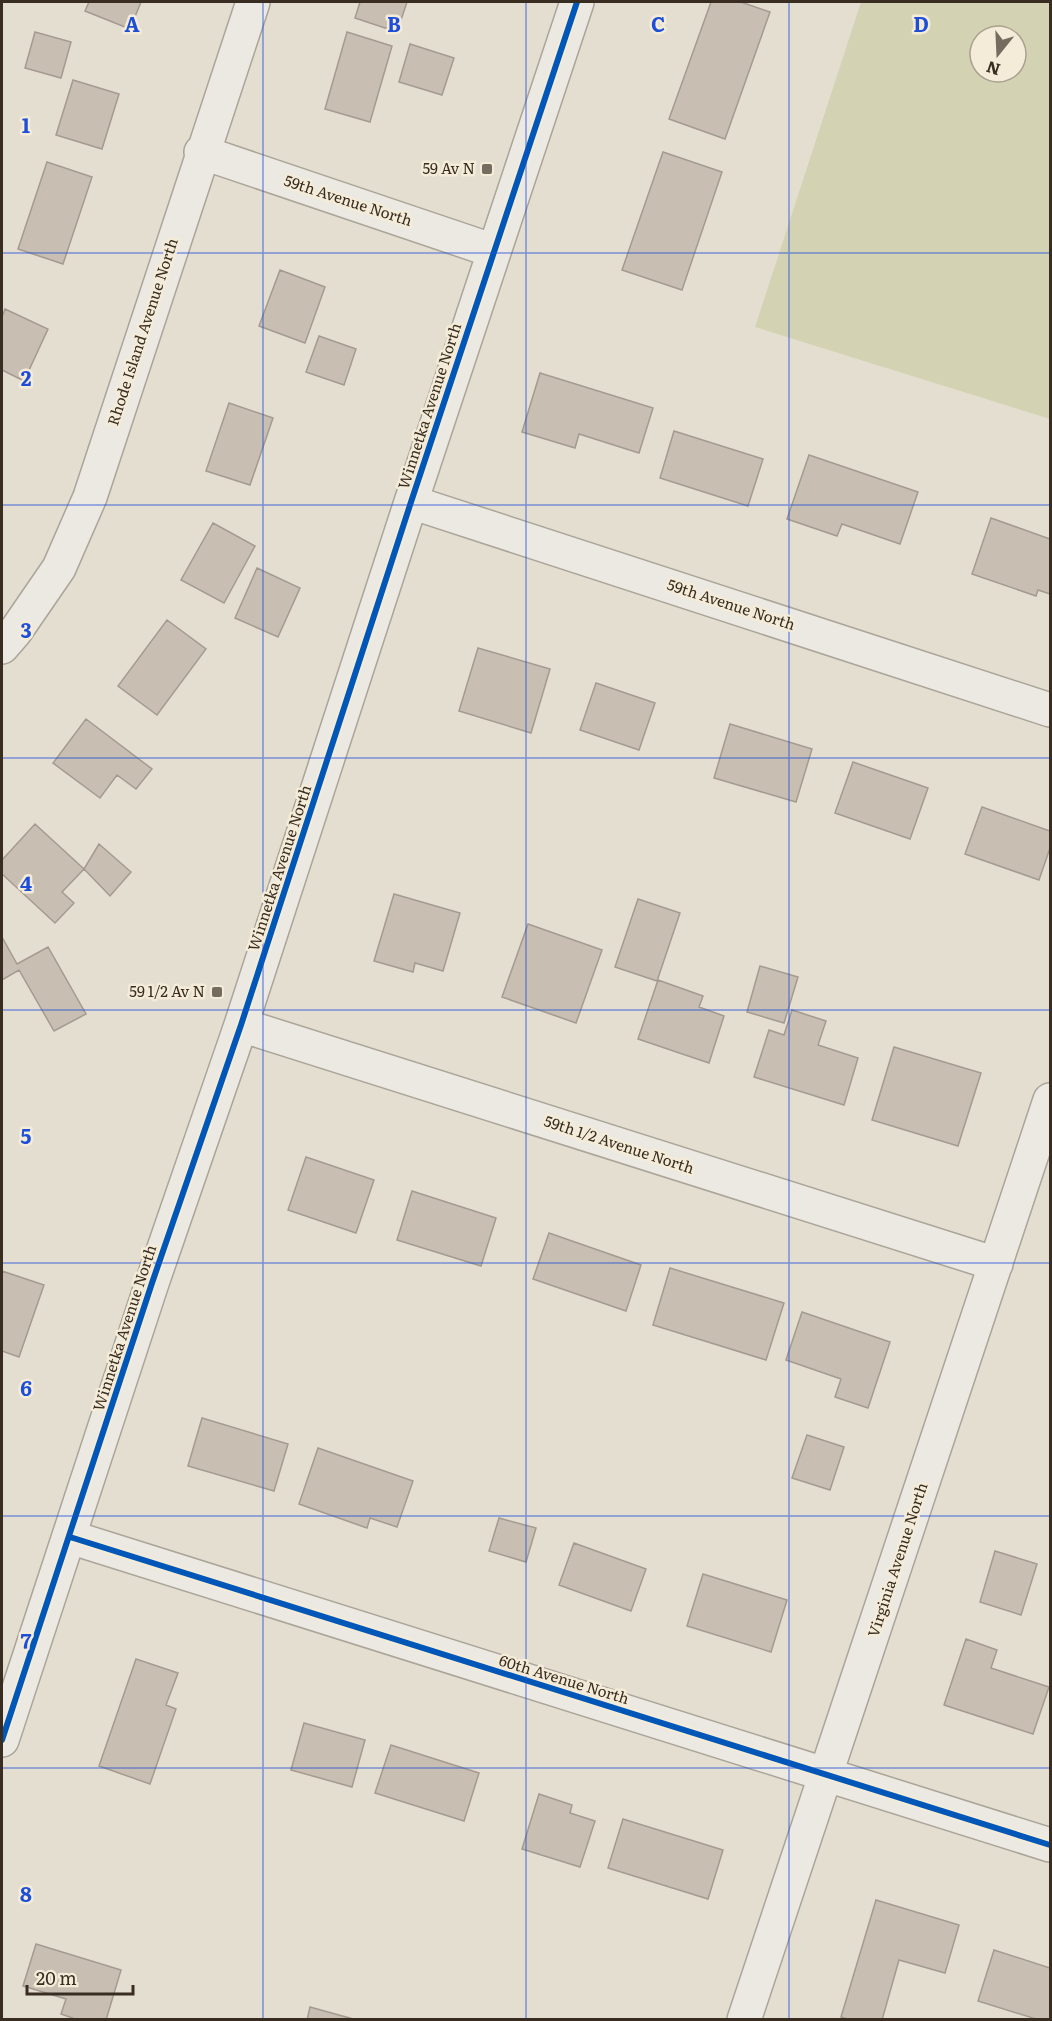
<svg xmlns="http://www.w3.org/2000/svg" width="1052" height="2021" font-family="Literata,serif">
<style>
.green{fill:#d3d3b4;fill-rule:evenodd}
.building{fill:#c8beb2;stroke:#a59a90;stroke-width:1.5}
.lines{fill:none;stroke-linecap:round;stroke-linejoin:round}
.minor-casing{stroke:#aaa499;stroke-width:36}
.minor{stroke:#ece9e2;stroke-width:33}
.cycleway-casing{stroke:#f4ecd8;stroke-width:10}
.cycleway{stroke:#0057b8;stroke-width:6}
.grid{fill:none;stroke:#1d4ed8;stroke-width:1.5;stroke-opacity:0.55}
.poi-dot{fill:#756b5f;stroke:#f4ecd8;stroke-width:2}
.labels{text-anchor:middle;stroke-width:5;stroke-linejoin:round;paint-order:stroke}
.poi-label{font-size:15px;fill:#392d21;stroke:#f4ecd8;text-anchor:end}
.street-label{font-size:15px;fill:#392d21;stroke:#f4ecd8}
.grid-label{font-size:20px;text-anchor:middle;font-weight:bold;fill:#1d4ed8;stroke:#f4ecd8;stroke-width:5;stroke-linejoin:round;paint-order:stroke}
</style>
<rect width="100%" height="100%" fill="#e4ded1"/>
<path class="green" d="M861,2H1050V419L755,327ZM980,36H1016V72H980Z"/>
<path class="building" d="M89,2H141L130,29L85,11Z
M360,2H407L397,32L355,18Z
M711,2H741L770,12L725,139L669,119Z
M35,32L71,42L61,78L25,68Z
M347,32L392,46L370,122L325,109Z
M410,44L454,58L442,95L399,82Z
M73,80L119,94L102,149L56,135Z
M663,152L722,172L682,290L622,270Z
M47,162L92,177L63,264L18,249Z
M280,270L325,287L305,343L259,326Z
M5,309L48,329L24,381L2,370V317Z
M319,336L356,349L344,385L306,372Z
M540,373L653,408L639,453L579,434L575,448L522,432Z
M229,403L273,418L250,485L206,471Z
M674,431L763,459L748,506L660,478Z
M809,455L918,492L900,544L842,524L837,536L787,519Z
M991,518L1050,539V594L1038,590L1036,596L972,574Z
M213,523L255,546L224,603L181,580Z
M257,568L300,588L278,637L235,618Z
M167,620L206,649L157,715L118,686Z
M478,648L550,669L531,733L459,711Z
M596,683L655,703L639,750L580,730Z
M86,719L152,769L136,789L117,775L100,798L53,763Z
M730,724L812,749L796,802L714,778Z
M853,762L928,788L910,839L835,813Z
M982,807L1050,831V848L1039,880L965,854Z
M35,824L84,869L62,892L74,903L55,923L2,874V860Z
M99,844L131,872L110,896L84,869Z
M394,894L460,913L443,971L415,963L413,972L374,961Z
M638,899L680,913L657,981L615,967Z
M528,924L602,950L576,1023L502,997Z
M2,937L17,964L48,947L86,1014L54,1031L19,970L2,980Z
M760,966L798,977L784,1023L747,1012Z
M658,980L703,996L699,1007L724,1016L709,1063L638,1039Z
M792,1010L826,1021L818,1045L858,1058L844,1105L754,1077L769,1030L784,1035Z
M894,1047L981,1073L958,1146L872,1120Z
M306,1157L374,1180L356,1233L288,1210Z
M412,1191L496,1218L481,1266L397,1240Z
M549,1233L641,1265L626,1311L533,1279Z
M670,1268L784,1303L766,1360L653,1325Z
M2,1271L44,1285L19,1357L2,1351Z
M802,1312L890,1342L868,1408L835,1397L841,1379L786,1360Z
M202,1418L288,1444L274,1491L188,1466Z
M807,1435L844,1447L830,1490L792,1478Z
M318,1448L413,1481L397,1527L370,1518L367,1528L299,1504Z
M499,1518L536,1528L526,1562L489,1551Z
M574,1543L646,1569L631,1611L559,1585Z
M995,1551L1037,1564L1021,1615L980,1602Z
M703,1574L787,1600L771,1652L687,1626Z
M966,1639L997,1650L991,1668L1049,1687L1033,1734L944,1705Z
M136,1659L178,1673L166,1705L176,1709L150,1784L99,1766Z
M304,1723L365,1740L352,1787L291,1770Z
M391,1745L479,1773L464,1821L375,1793Z
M539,1794L572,1805L570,1813L595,1821L580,1867L522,1849Z
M623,1819L723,1850L708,1899L608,1868Z
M876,1900L959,1925L945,1973L899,1960L882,2020H850L841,2017Z
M36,1944L121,1970L106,2020H78L61,2014L66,1999L23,1986Z
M994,1950L1050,1968V2020H1039L978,2001Z
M310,2007L357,2020H307Z"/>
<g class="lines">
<g class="minor-casing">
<path id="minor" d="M201,152L494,251
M411,502L1050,710
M2,647L15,632L59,568L90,497L253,2
M241,1025L996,1264
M70,1537L1050,1845
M2,1740L152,1283L241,1025L411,502L577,2
M744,2020L1050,1100"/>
</g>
<use href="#minor" class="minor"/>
<g class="cycleway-casing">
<path id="cycleway" d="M70,1537L1050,1845
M2,1740L152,1283L241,1025L411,502L577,2"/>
</g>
<use href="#cycleway" class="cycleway"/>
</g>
<path class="grid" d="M263,2V2020M526,2V2020M789,2V2020M2,253H1050M2,505H1050M2,758H1050M2,1010H1050M2,1263H1050M2,1516H1050M2,1768H1050"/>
<g class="poi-dot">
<rect x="481" y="163" width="12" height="12" rx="3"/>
<rect x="211" y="986" width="12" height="12" rx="3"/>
</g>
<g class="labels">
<g class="poi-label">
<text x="475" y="174">59 Av N</text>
<text x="205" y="997">59 1/2 Av N</text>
</g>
<g class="street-label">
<text transform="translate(348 201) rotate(18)" y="5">59th Avenue North</text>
<text transform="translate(143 332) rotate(-72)" y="5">Rhode Island Avenue North</text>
<text transform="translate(430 406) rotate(-72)" y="5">Winnetka Avenue North</text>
<text transform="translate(731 605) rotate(18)" y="5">59th Avenue North</text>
<text transform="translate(280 868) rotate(-72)" y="5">Winnetka Avenue North</text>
<text transform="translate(619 1145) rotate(18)" y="5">59th 1/2 Avenue North</text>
<text transform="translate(125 1328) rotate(-72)" y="5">Winnetka Avenue North</text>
<text transform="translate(898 1560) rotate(-72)" y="5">Virginia Avenue North</text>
<text transform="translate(564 1680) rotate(17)" y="5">60th Avenue North</text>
</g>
</g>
<g class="grid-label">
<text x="132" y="32">A</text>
<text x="394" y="32">B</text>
<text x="658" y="32">C</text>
<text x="921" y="32">D</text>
<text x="26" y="133">1</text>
<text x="26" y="386">2</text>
<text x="26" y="638">3</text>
<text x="26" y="891">4</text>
<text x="26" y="1144">5</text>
<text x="26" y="1396">6</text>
<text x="26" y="1649">7</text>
<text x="26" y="1902">8</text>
</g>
<rect width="1052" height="2021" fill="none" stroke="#392d21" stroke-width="6"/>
<g transform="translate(998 54) rotate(198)"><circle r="28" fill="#f4ecd8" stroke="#a9a08f" stroke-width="1.5"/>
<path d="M0-4.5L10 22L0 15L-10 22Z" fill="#756b5f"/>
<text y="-9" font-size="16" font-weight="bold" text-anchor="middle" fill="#392d21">N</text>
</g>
<path d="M27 1985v9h106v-9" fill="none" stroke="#392d21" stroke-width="3"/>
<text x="36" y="1985" font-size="18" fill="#392d21" stroke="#f4ecd8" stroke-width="4.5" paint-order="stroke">20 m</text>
</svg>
